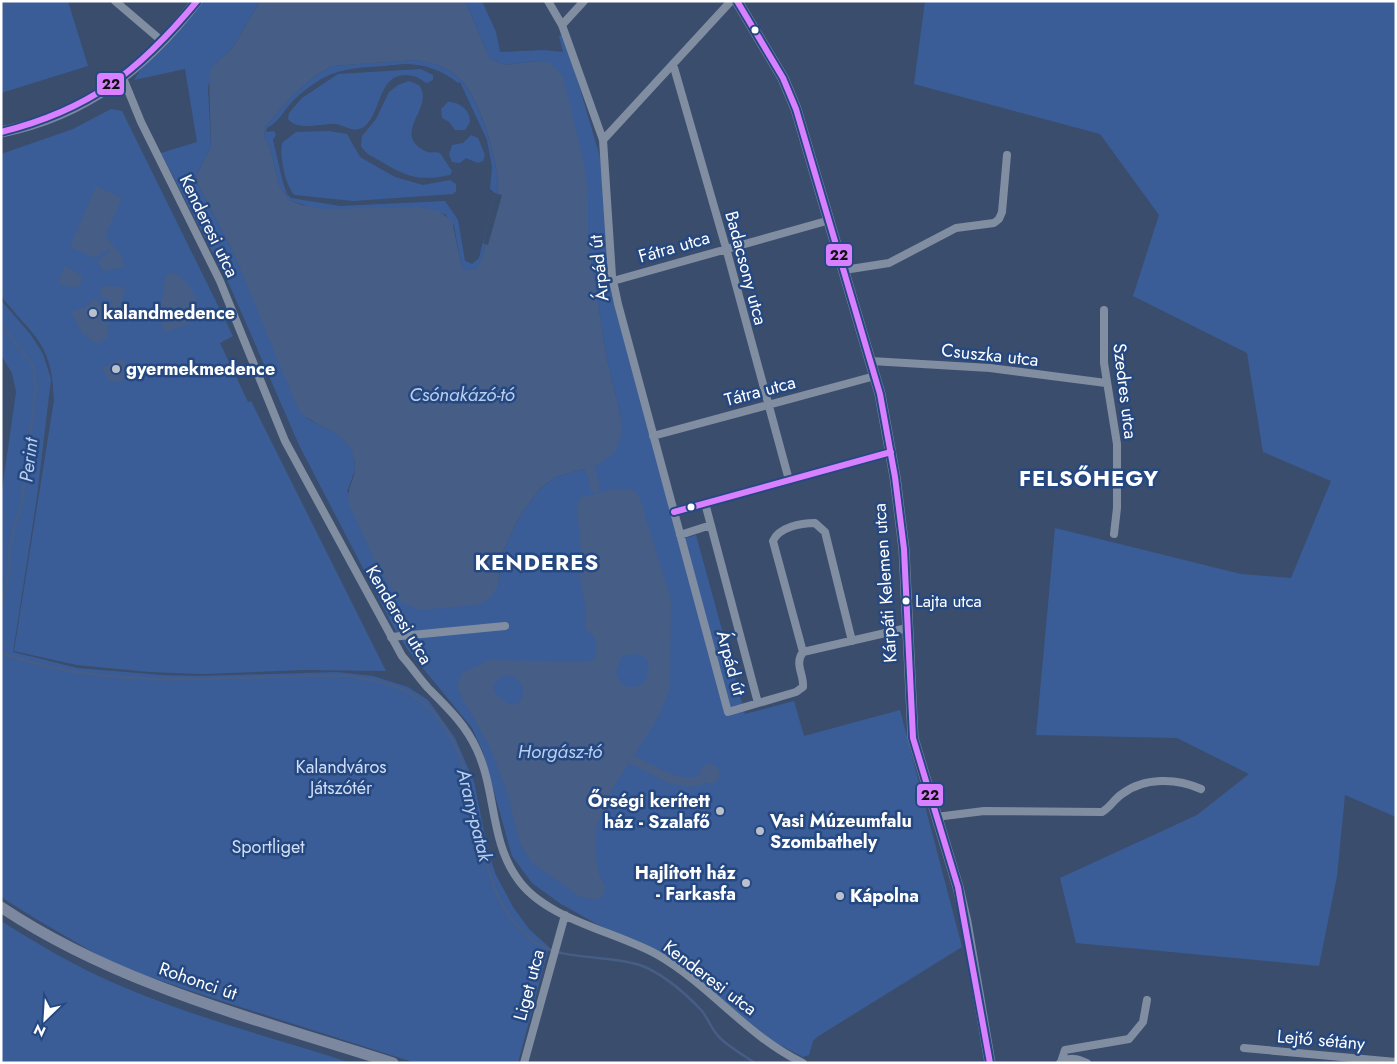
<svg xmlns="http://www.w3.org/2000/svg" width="1397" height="1064" font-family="Jost,sans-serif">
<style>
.green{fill:#3a5d98;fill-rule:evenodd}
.water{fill:#465d86;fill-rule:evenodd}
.pier{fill:#3b4d6c}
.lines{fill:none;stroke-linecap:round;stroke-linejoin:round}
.stream{stroke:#465d86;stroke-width:2.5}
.canal{stroke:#465d86;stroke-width:9}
.street{stroke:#818ea2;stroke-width:8}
.secondary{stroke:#7c889f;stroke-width:11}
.bus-1-casing{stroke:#264881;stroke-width:10}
.bus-1{stroke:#d880ff;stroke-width:6}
.bus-dot{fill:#fff;stroke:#264881;stroke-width:2}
.poi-dot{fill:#bac1cc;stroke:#264881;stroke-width:2}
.labels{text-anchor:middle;stroke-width:5;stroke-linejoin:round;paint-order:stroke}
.bus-label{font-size:17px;fill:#fff;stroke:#264881;text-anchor:start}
.street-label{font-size:18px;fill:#fff;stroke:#264881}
.poi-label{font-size:18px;font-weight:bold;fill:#fff;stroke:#264881;text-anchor:start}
.park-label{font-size:18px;fill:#d1dff5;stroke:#264881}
.water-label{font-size:19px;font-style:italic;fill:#b9ceee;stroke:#264881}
.district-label{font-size:22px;font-weight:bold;letter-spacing:1px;fill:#fff;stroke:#264881}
.line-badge{stroke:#264881;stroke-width:2}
.pale-badge-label{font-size:14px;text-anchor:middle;font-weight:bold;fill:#111}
</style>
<rect width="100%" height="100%" fill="#3b4d6c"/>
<path class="green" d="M1,1H68L88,66L1,93Z
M202,1H260L233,47L215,64L208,87L211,147L197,174L196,181L233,251L308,419L339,435L349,443L354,457L355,470L347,492L498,586L502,554L519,517L539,490L555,477L598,465L621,418L607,360L588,240V194L538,61L506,65L490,59L465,1H482L496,32L500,52L543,50L563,52L559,36L564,34L604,171L611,293L679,540L696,535L745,714L794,701L804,736L900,710L962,947L817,1037L813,1041L809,1055L803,1057L774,1042L661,952L634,939L604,928L561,904L532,883L512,856L483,752L472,728L408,650L393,626L299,445L229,284L161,153L197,142L185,69L134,80L141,69L180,30Z
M925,1H1396V817L1345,795L1337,876L1319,966L1076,943L1060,878L1197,815L1249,774L1177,738L1036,735L1055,528L1241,574L1291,578L1331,481L1263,452L1247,353L1133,296L1159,215L1100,134L914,84Z
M415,60C432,62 447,67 460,79C479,97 498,160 498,186C497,201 492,216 488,231C485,243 484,261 475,270H466L462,268L454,226L445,214L420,207L384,210L316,209L289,200L279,185L270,147L264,137L265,127L294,94L316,75L332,66ZM404,64C425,64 442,70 458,83L460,82L487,140L492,167L490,189L495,193L479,258L472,264L465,261L458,220L445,201L340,206L291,198L287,194L283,183L273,140L276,135L274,131L266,132L267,128C280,122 285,107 296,98C336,62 355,70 404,64Z
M421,69L433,75V80L427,83C422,81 419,77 413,76C378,68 382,112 365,126C354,134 346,126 336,124C321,123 299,132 288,119L289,113L302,98L338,74Z
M409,81L419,85C436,107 390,133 425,151C430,154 435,151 440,153L452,171L450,175C422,181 407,178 382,162C374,157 366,155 361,146L362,136L376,119L389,92L398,85Z
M448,102C459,102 470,109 470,122L465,130H455L449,122L442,118L441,109Z
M111,109L122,111L233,336L220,343L248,402L251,401L386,671L305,670L202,674L149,672L77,665L14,651L54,400C52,341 34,338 1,296V154L73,129Z
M329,131L347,134L360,157L395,177L423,185L450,180L456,184V191L453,194L353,201L295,195C286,189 278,151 283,142L296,132Z
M471,135L478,138L485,155L483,161L478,163L466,158L460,163L452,162L449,155L452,145L463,143Z
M1,300L31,335L43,354L51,379L37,497L13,652L77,668L162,675L199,676L337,672L373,676L408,687L428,700L455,738L474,782L488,851L496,875L513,907L529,929L549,947L518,1063H416L209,997L117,966L36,919L1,897V497L16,392L12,373L1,355Z
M1,921C40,945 79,969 121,986C195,1018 275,1038 351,1063H1Z"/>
<path class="water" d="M260,1H465L490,59L506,65L539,61L550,63L563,76L584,163L588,194V240L607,360L621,418V435L615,452L598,465L555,477L539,490L519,517L502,554L498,586L490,598L477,605L418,610L400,601L379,570L349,504C346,485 356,480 355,466C353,431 321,432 299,411L233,251L196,181L197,174L211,147L209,73L215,64L233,47ZM415,60C432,62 447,67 460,79C479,96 498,160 498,186C497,201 492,216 488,231C485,243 484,261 475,270H466L462,268L452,221L439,211L420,207L325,209L302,205L289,200L279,185L270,147L264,137L265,127L294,94L316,75L332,66Z
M96,186L122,198L105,236L120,253L125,267L103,271L98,261L110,251L109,249L95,258L70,247Z
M65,266L81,275C85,293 68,287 58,283Z
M172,272C191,280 196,300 204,317L165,333L159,316L166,276Z
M103,286L126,287L120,306L109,319L107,338L98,343L91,341L86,334L83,335L71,312L88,306L90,302L96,299L103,308L109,309L112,301L99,296Z
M122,358L129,371L126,372L127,375L122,381H109L102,368Z
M609,490H633L639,496L671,599L670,689L657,719L613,788L597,824L595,846L598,871L605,887L604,896L597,900L580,897L532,863L520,843L507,792L490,747L459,692L458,684L462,673L490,660L589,662L596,656L595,639L585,628L586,610L579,572L581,551L577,506L580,498ZM634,654L641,655L648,660C650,680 643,693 621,684L616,672L622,656ZM503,675H512C523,684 529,694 516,705L507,703L496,695L493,685Z
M700 774a10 10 0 1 1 20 0a10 10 0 1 1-20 0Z"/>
<path class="pier" d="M495,193L502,195L488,245L483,243Z"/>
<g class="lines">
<path class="stream" d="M1,324L33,366L36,386L22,503L13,532L9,553L10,570L1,605
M1,652C18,660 38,664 56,668C152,689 250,674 347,676C365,679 382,681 399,688C455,711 470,781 481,834C486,858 490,884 503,906C532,954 558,954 608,959C621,961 634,962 645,967C665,976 687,995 702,1011C709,1020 712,1031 721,1039C731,1048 743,1055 755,1063"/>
<path class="canal" d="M590,467L591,472
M593,477L595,488
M631,759C651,768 679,789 701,780"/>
<path class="street" d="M115,1L163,42
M548,1L562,25L603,140L612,276L618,304L728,712L796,692L803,687C804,674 794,664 803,652L907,628
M562,25L584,1
M673,64L726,248L789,480
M123,78L141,122L220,281L285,441L402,656C411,666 419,678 428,688C447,707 466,725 477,750C496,791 490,840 517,878C545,920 616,931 658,955C710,985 748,1037 803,1063
M603,140L731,1
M844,270L889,263L956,228L994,223L999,219L1002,212L1007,155
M613,281L830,220
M1104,310V363L1117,444V508L1114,534
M871,361L990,368L1106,383
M653,436L875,376
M705,503L758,703
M674,512L891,452
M680,535L711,525
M391,637L505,626
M803,652L773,541C779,527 801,523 815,523L825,532L852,641
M936,817L984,811L1102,812C1111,807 1114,799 1122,794C1144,777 1177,778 1201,789
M1244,1048L1396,1062
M1061,1062L1065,1050L1129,1039L1143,1022L1147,1000
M524,1063L565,915
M1060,1063C1070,1057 1077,1058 1087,1063"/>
<path class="secondary" d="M737,1L783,78L796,109L880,394L895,477L904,549L913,738L958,887L966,922L990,1063
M1,132C86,115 145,68 197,1
M1,907C119,986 260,1020 393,1063"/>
<g class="bus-1-casing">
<path id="bus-1" d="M737,1L783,78L796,109L880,394L895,477L904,549L913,738L958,887L990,1063
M1,132C90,110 139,71 197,1
M674,512L891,452"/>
</g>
<use href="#bus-1" class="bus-1"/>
</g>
<g class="bus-dot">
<circle cx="755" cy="30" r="4.5"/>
<circle cx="691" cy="507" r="4.5"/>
<circle cx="906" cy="601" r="4.5"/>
</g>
<g class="poi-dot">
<circle cx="93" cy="313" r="5"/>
<circle cx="116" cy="369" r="5"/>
<circle cx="720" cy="811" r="5"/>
<circle cx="760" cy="831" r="5"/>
<circle cx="746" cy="883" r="5"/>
<circle cx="840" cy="896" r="5"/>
</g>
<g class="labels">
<g class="bus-label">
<text x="915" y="607">Lajta utca</text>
</g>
<g class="street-label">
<text transform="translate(209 226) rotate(64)" y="6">Kenderesi utca</text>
<text transform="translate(674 247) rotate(-16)" y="6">Fátra utca</text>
<text transform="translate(599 268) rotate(-96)" y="6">Árpád út</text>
<text transform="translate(746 268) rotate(75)" y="6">Badacsony utca</text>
<text transform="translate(990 355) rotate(6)" y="6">Csuszka utca</text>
<text transform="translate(760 391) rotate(-15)" y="6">Tátra utca</text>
<text transform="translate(1125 391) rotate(83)" y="6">Szedres utca</text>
<text transform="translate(885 583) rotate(-94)" y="6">Kárpáti Kelemen utca</text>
<text transform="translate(399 615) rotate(59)" y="6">Kenderesi utca</text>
<text transform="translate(731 663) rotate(75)" y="6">Árpád út</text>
<text transform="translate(710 978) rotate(37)" y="6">Kenderesi utca</text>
<text transform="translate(198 981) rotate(19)" y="6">Rohonci út</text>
<text transform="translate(529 985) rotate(-75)" y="6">Liget utca</text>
<text transform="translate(1321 1040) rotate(5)" y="6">Lejtő sétány</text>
</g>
<g class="poi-label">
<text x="103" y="319">kalandmedence</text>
<text x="126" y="375">gyermekmedence</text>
<text x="710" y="807" text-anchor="end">Őrségi kerített<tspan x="710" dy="21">ház - Szalafő</tspan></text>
<text x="770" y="827">Vasi Múzeumfalu<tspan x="770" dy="21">Szombathely</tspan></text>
<text x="736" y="879" text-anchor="end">Hajlított ház<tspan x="736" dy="21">- Farkasfa</tspan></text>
<text x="850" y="902">Kápolna</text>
</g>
<g class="park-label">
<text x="341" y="773">Kalandváros<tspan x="341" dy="21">Játszótér</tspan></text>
<text x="268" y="853">Sportliget</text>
</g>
<g class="water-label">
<text x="462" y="401">Csónakázó-tó</text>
<text transform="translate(28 460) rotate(-83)" y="7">Perint</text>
<text x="560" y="758">Horgász-tó</text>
<text transform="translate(475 815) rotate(76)" y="7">Arany-patak</text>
</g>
<g class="district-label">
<text x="1089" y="486">FELSŐHEGY</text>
<text x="537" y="570">KENDERES</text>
</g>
</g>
<g class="line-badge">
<rect x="96" y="72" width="29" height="24" rx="5" fill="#d880ff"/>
<rect x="825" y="243" width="28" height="24" rx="5" fill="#d880ff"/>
<rect x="916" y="783" width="28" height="24" rx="5" fill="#d880ff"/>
</g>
<g class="pale-badge-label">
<text x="111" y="89">22</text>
<text x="839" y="260">22</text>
<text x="930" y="800">22</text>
</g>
<rect width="1397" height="1064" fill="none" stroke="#ffffff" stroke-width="5"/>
<g transform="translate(45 1019) rotate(205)" stroke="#264881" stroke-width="4" paint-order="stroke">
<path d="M0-4L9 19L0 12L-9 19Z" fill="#ffffff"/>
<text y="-8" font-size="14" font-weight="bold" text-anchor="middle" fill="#ffffff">N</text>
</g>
</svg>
